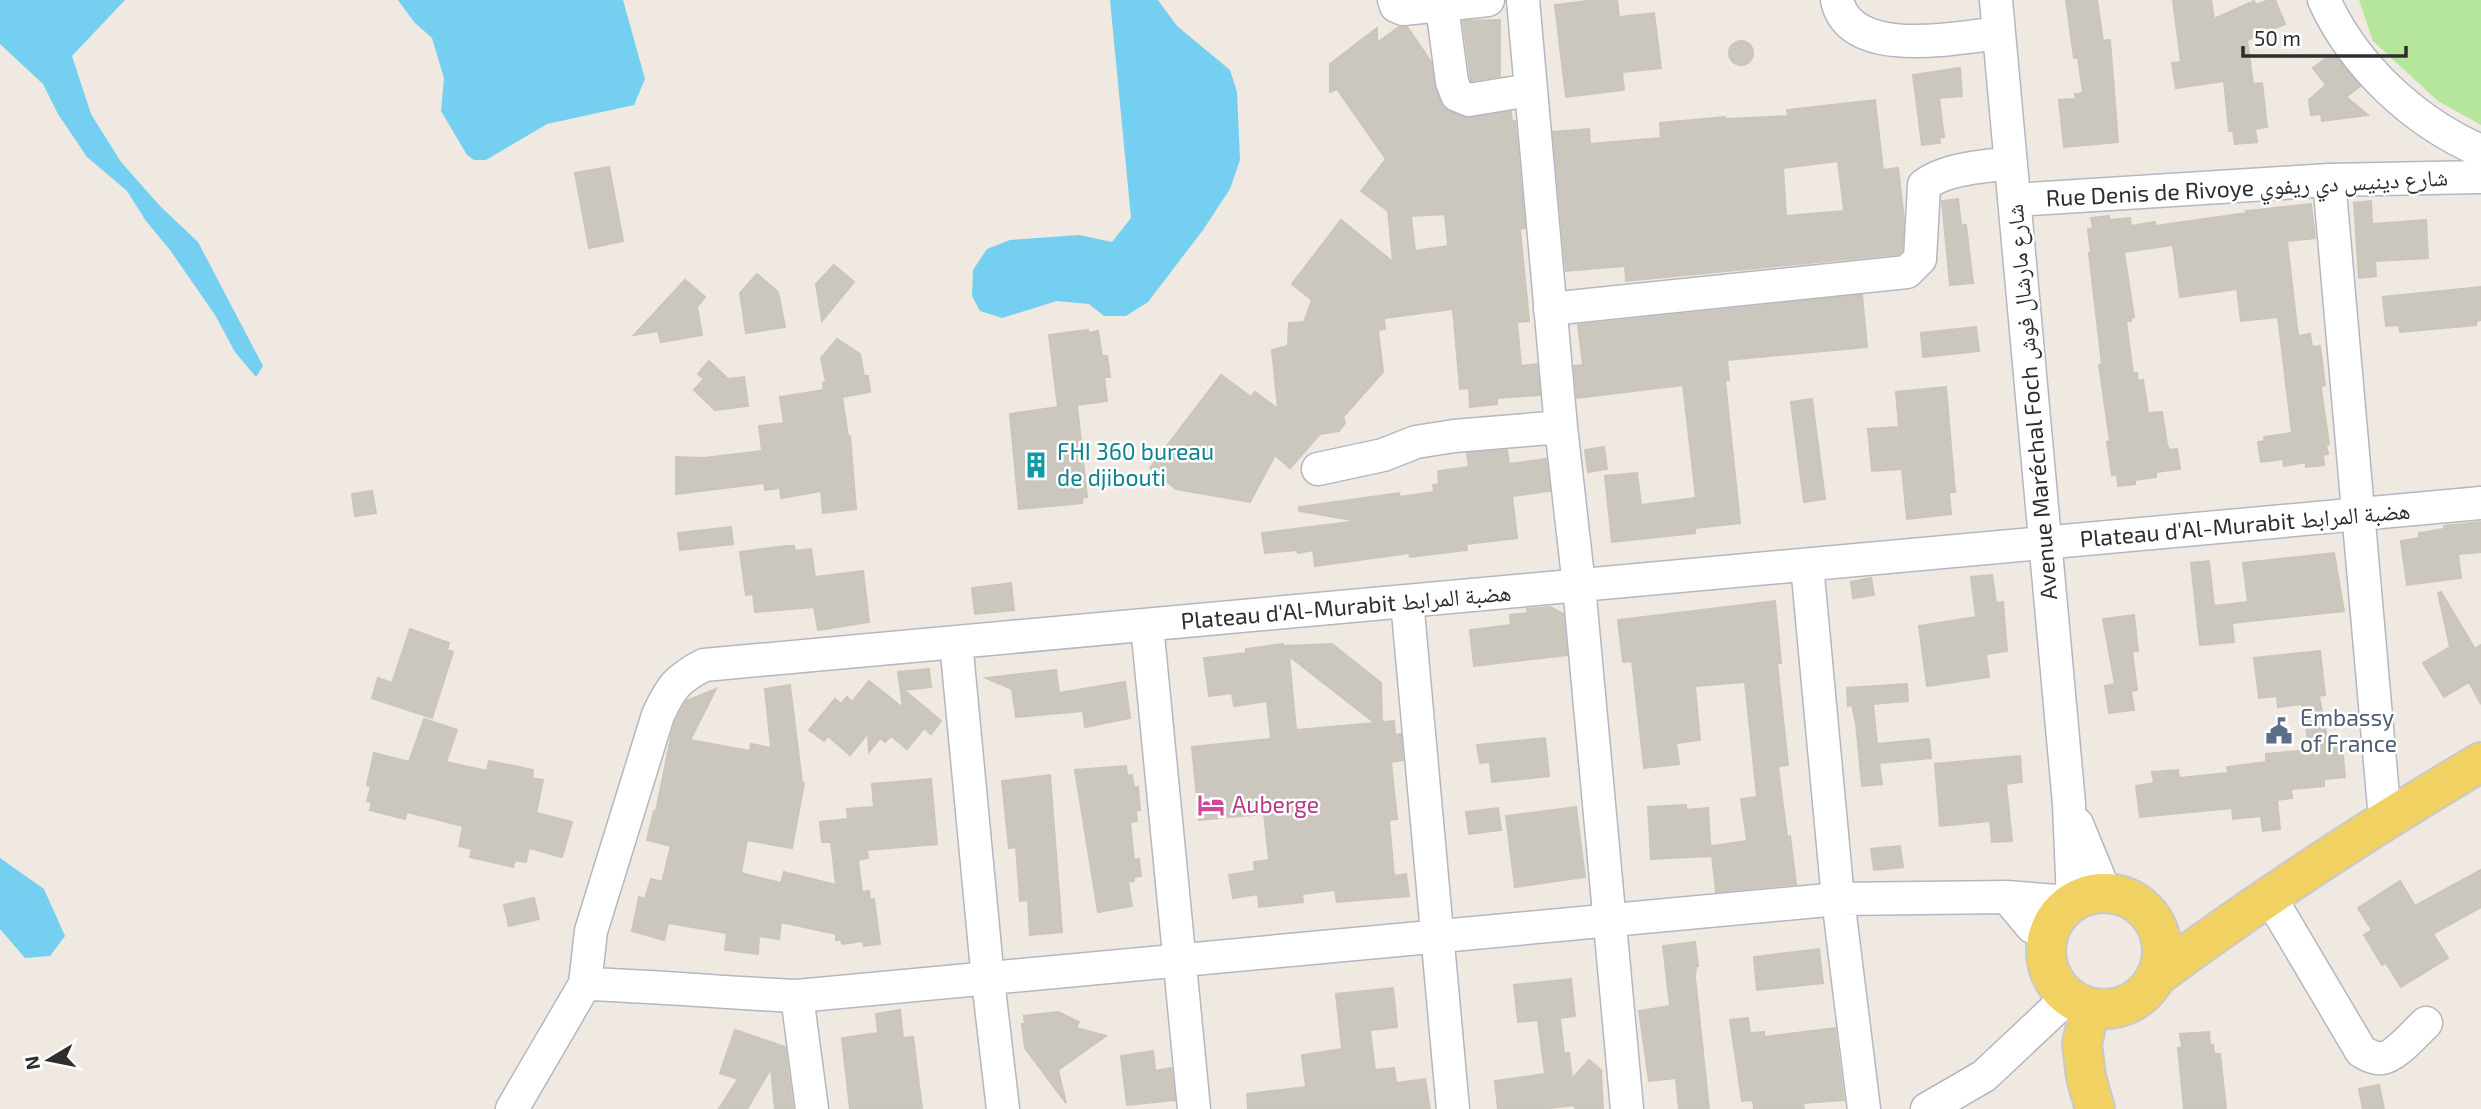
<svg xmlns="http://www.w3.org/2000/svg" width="2481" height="1109" font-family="'Exo 2','Noto Naskh Arabic',sans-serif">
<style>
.green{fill:#b6e59e}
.water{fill:#75cff0}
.building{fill:#cbc7bf;stroke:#cbc5ba;stroke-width:2;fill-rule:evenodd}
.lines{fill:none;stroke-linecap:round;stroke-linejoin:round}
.minor-casing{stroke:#b4b7c1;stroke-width:35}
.major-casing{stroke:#c9c9c9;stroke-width:42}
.minor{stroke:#fff;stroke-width:32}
.major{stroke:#f2d163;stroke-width:38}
.labels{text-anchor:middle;stroke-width:5;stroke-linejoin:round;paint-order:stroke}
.street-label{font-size:23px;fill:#2e2e2e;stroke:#fff}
.culture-label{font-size:23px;fill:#0d838f;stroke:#fff;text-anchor:start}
.service-label{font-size:23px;fill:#4e5e75;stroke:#fff;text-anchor:start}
.hotel-label{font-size:23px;fill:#b23c85;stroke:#fff;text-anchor:start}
</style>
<rect width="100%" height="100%" fill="#efe9e1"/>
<path class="green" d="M2359,0H2481V125L2438,101L2373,41Z"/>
<path class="water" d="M0,0H125L72,56L91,114L121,162L160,206L198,242L263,366L256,377L235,352L215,315L170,250L146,221L127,191L87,157L58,114L43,84L0,44Z
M398,0H623L645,79L634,105L547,124L486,160H474L467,155L441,111L444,78L432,38L414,22Z
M1110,0H1158L1177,26L1230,70L1237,92L1240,160L1230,189L1203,230L1148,302L1126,316H1104L1089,304L1057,301L1002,318L980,311L972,296L973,270L987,249L1010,240L1079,235L1112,242L1131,218Z
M0,858L44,889L65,936L50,956L25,958L0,929Z"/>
<path class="building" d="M1596,0H1617L1619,17L1654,13L1661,68L1622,72L1624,90L1566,97L1555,5Z
M2066,0H2097L2103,41L2110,40L2118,142L2064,147L2059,100L2076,99L2075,94L2083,93L2078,57L2074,58Z
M2173,0H2211L2214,19L2254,1L2256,5L2269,0H2275L2285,24L2247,40L2253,84L2262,83L2267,127L2255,129L2257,142L2235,144L2233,131H2229L2224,81L2176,88L2172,63L2181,62Z
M1500,20V76L1471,81L1463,21Z
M1399,27H1407L1431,62L1435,88L1444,108L1462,117L1471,118L1511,112L1512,121H1515L1525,228L1520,229L1529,321L1517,322L1521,366L1537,364L1540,395L1497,398V404L1470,407L1469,388L1460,389L1453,309L1384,318L1385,329L1378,330L1383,372L1343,417L1345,423L1339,431L1320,434L1290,468L1275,455L1250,502L1176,489L1150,468L1221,375L1251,397L1255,392L1278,409L1272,350L1288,346L1289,323L1304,322L1312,300L1292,284L1341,220L1393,262L1388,211L1361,191L1386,159L1337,89L1330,92V64L1377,28V43ZM1445,214L1448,246L1415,251L1411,216Z
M1729 53a12 12 0 1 1 24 0a12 12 0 1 1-24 0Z
M2330,55L2333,60L2336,57L2360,86L2346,97L2368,115L2322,121L2321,114L2311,115L2309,100L2326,85L2313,68Z
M1960,68L1962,96L1939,98L1944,137L1939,138L1940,143L1922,145L1913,75Z
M1875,100L1883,170L1898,168L1904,220L1902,251L1899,254L1626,281L1625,266L1566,271L1553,132L1589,129L1590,144L1661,138L1660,123L1725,117V119L1788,116L1787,110ZM1838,161L1844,211L1786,216L1783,168Z
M609,167L623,241L589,248L575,173Z
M1958,199L1961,225H1966L1973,283L1950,285L1942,201Z
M2371,201L2372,224L2426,220L2428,258L2375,261L2376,276L2359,278L2354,203Z
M2311,204L2315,238L2287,241L2298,336L2310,334L2312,347L2320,346L2325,385L2321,386L2322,396L2329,444L2326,445L2328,454L2323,455L2324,465L2306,467V462L2284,466L2283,459L2261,462L2258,442L2265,441L2264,437L2292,433L2278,317L2241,321L2237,289L2180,297L2173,245L2124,252L2134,317L2131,318V321H2126L2133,373H2137L2138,381L2143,380L2148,413L2162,412L2167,444L2169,450L2177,449L2180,469L2156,472V477L2135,480V484L2118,486L2117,474L2112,475L2107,442L2110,441L2099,365H2102L2089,253H2091L2088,229L2093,228L2091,218L2109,216V220L2130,218L2131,226L2155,222V226L2247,213L2246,211Z
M834,265L854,282L822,321L816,284Z
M757,274L778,292L785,327L746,333L740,293Z
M685,280L705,297L697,307L702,335L661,342L658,331L634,335Z
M2481,287V320L2476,321V325L2400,332L2399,325L2386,326L2383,297Z
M1862,295L1867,347L1727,360L1729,380H1725L1740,523L1695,528V533L1612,542L1605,476L1637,473L1641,505L1696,498L1683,385L1577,398L1574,366L1583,365L1578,325Z
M1976,327L1979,351L1923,357L1921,333Z
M1088,330V333L1098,331L1102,356H1107L1110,377H1104L1107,401L1077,405L1087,497L1082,498V503L1019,509L1010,414L1058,407L1049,335Z
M837,339L860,354L864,376H868L870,392L842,397L848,436H850L856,509L823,513L821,491L781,498L780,488L765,490L764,483L676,494V457L704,458L762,451L759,426L784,423L780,397L824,390L823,383L826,382L821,358Z
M709,361L728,379L744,377L748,406L715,410L694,390L704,379L698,374Z
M1946,387L1955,492H1949L1951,514L1907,519L1902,469L1872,471L1868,429L1899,427L1896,392Z
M1812,399L1825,499L1804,502L1791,402Z
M1604,447L1607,469L1588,472L1585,450Z
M1507,450L1509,464L1546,459L1550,491L1512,496L1517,538L1466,544L1467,550L1410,557L1409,553L1315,566L1313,550L1298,553L1297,550L1265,553L1262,533L1358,521L1299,511V507L1399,493L1400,497L1434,492L1433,485L1439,484L1438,471L1469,467L1467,453Z
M372,491L376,513L355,516L352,494Z
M2481,522V552L2458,554L2461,578L2407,585L2401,541L2419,538V533L2444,529V526Z
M731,527L733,544L680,550L678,533Z
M786,546H794L795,551L811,549L815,577L863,571L869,622L818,630L814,607L755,612L753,594L746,595L740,552Z
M2334,553L2344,611L2232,623L2234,642L2200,645L2191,563L2209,561L2214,606L2248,602L2243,563Z
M1992,575L1996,603L2003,602L2007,651L1986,654L1989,677L1927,686L1919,626L1976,617L1971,577Z
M1871,578L1874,595L1853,598L1851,582Z
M1011,583L1014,610L975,614L972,588Z
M2441,592L2475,649L2481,645V704L2469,682L2444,697L2423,663L2450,647L2438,593Z
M1775,601L1781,663H1777L1788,765L1778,766L1787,837L1790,836L1796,884L1716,892L1711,846L1747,841L1741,799L1757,797L1745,682L1695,686L1700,740L1676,743L1679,764L1644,768L1632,661L1623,662L1618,620Z
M1550,607L1563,614L1567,655L1474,666L1470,630L1511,625L1510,615L1528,613L1527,609Z
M2134,615L2138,651H2132L2137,690L2131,691L2134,710L2109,713L2105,686L2115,684L2103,619Z
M410,629L449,643L447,650L453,652L432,718L372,698L378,678L392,683Z
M1283,644V646L1332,644L1381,683L1382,722L1394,721L1395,735L1401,734L1403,760L1391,762L1397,819L1389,820L1394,876L1406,874L1409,896L1337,902L1335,890L1302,894L1303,902L1259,907L1258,894L1233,898L1229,875L1255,871L1254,862L1269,860L1264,814L1199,820L1192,747L1271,739L1267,701L1234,706L1232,693L1209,696L1204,658L1246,653V649ZM1289,656L1375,723L1296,730Z
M2320,651L2325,695L2319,696L2329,748L2342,746L2345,777L2324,779V786L2291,789L2292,798L2277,800L2280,829L2263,831L2261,816L2233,819L2232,808L2140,817L2136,786L2154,783L2152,772L2178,770L2179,778L2228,773L2227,767L2266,762V754L2310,750L2302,704L2278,707L2277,696L2259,698L2254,658Z
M929,669L931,687L904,690L941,721L931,734L924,728L907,749L891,736L885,742L880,738L869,752L868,733L850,755L828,736L824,741L809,730L835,699L841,704L847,697L852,702L869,681L903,708L898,672Z
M1056,670L1059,693L1125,682L1130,718L1085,727L1083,711L1016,717L1012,689L986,678Z
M1907,684L1908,701L1873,704L1877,744L1929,739L1931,758L1879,763L1882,784L1862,786L1856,723L1852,705L1848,706L1847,688Z
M790,685L802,782L804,783L792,848L747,840L741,873L781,883L784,872L836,885L831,842H822L820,822L848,819L847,809L874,807L872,784L931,779L937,844L867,850L868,858L858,860L862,892L869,891L870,900L874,899L880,944L864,946L863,941L842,944L841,940H836V934L781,922L779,939L759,936L758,954L725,950L727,933L668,923L664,940L632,931L639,897L645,899L651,879L662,882L671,846L647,840L654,811H656L671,737L675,722L686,701L716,689L690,740L750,751L751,744L771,748L765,689Z
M424,719L457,730L446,762L487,771L489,761L533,770L532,778L543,780L536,813L572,822L562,857L529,848L526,862L515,860L513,867L470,857L472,849L459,846L463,826L407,812L405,819L370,810L372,802L367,801L371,786L367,785L374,753L409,762Z
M1545,738L1549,776L1492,782L1490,762L1480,763L1477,745Z
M2020,756L2022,782L2006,784L2012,841L1992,842L1990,821L1940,826L1935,764Z
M1126,766L1127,776L1132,775L1134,788L1138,787L1140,810H1136L1137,821L1130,822L1134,860L1139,859L1141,876L1134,877V881L1128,882L1132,906L1098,912L1075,770Z
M1050,775L1062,932L1030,935L1028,900L1020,901L1016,847L1009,848L1002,781Z
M1686,805V810L1708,808L1711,856L1651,859L1648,807Z
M1576,807L1585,877L1515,887L1506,816Z
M1498,808L1501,830L1469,834L1466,812Z
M1900,846L1903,867L1874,870L1871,849Z
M2481,870V907L2433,934L2448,958L2401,987L2386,963L2382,965L2364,935L2372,930L2358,908L2400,881L2415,906Z
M534,898L539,919L509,926L504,905Z
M1695,942L1698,966H1696L1695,977L1709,1109H1679L1676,1078L1649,1081L1639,1011L1670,1006L1663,946Z
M1819,949L1823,983L1757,990L1754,957Z
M1571,979L1575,1016L1560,1018L1564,1054L1569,1053L1572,1079L1589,1060L1601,1070L1603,1109H1575V1105L1541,1109H1498L1495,1081L1545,1074L1538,1020L1518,1022L1514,985Z
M1393,988L1397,1027L1370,1030L1375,1070L1394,1068L1396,1083L1425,1079L1430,1109H1248L1247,1094L1306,1087L1302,1055L1342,1049L1336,994Z
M900,1010L903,1038L913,1037L922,1109H850L842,1038L878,1033L876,1014Z
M1058,1012L1079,1022L1076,1028L1106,1036L1058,1070L1066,1103L1025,1048L1022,1024H1025L1024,1016Z
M1748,1018L1750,1033L1764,1032V1037L1835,1028L1844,1100L1803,1103L1804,1109H1754L1753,1100L1742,1101L1730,1020Z
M735,1030L785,1047L793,1109H775L771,1068L747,1109H719L738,1079L720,1073Z
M2209,1032L2210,1045H2213L2214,1054H2220L2226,1109H2184L2178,1048H2182L2180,1034Z
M1153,1051L1155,1071L1171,1068L1175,1100L1127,1105L1121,1056Z
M2379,1085L2384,1109H2363L2359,1089Z"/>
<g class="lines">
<g class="minor-casing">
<path id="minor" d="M1394,0L1396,6L1403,9L1488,0
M1523,0L1561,427L1579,586L1627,1109
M1837,0C1850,60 1955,38 1999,33
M1996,0L2069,804L2073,901
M2324,0C2354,66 2414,122 2481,151
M1442,6L1452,82L1457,95L1469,100L1530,90
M2329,180L2385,819
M2014,200L2329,180L2481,177
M1550,309L1907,272L1920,259L1924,185C1947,168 1982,167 2011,163
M1318,469L1383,455L1416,442L1454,436L1561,427
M1807,565L1838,899L1864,1109
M1407,601L1453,1109
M1147,625L1194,1109
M956,642L988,980L1003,1109
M2077,824L2105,892
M2007,897L2032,927L2048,933
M2270,897L2361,1051C2368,1055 2374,1059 2382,1058C2395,1057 2416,1032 2426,1023
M585,984C656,986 726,993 797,996
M512,1109L585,984L591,931L658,715C671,687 677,679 704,665L2481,503
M812,1109L797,996L1838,899L2007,897L2071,902
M1927,1109L1984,1076L2068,997"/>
</g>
<g class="major-casing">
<path id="major" d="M2046 951a58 58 0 1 1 116 0a58 58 0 1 1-116 0Z
M2157,976C2261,899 2370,828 2481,762
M2090,1008L2082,1044L2086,1077L2095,1109"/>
</g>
<use href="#minor" class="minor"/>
<use href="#major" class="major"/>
</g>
<defs>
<g id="building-bare" transform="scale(2.1)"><path d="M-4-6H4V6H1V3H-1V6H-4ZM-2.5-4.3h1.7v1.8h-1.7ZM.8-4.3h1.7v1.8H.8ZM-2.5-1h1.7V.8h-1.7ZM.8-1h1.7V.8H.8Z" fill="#0f9aa8" stroke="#fff" stroke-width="2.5" paint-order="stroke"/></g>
<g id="civic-bare" transform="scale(2.1)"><path d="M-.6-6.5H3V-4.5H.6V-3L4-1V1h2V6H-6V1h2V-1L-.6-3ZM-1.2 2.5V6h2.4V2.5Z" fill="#5c6f8a" stroke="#fff" stroke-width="2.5" paint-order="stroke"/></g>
<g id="hotel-bare" transform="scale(2.1)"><path d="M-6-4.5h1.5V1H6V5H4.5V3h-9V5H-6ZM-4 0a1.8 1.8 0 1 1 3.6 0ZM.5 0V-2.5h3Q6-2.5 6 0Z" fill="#d1479c" stroke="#fff" stroke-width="2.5" paint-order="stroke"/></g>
</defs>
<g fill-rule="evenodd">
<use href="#building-bare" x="1036" y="465"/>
<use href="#civic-bare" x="2279" y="731"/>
<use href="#hotel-bare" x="1211" y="805"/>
</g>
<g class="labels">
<g class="street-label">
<text transform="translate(2247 188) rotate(-3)" y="8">Rue Denis de Rivoye شارع دينيس دي ريفوي</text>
<text transform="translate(2032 402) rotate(-95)" y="8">Avenue Maréchal Foch شارع مارشال فوش</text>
<text transform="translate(2245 525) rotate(-5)" y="8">Plateau d'Al-Murabit هضبة المرابط</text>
<text transform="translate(1346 607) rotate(-5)" y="8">Plateau d'Al-Murabit هضبة المرابط</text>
</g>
<g class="culture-label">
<text x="1057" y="460">FHI 360 bureau<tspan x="1057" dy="26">de djibouti</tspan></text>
</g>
<g class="service-label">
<text x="2300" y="726">Embassy<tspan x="2300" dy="26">of France</tspan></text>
</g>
<g class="hotel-label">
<text x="1232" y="813">Auberge</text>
</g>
</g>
<g transform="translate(49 1060) rotate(260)" stroke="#ffffff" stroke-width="5" paint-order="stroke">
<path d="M0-5L12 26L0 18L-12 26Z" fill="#2e2e2e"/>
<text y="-10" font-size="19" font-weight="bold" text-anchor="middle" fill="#2e2e2e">N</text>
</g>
<path d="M2243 46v10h163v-10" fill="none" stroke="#2e2e2e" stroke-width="3.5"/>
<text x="2254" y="46" font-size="21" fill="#2e2e2e" stroke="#ffffff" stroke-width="5" paint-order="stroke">50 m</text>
</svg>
